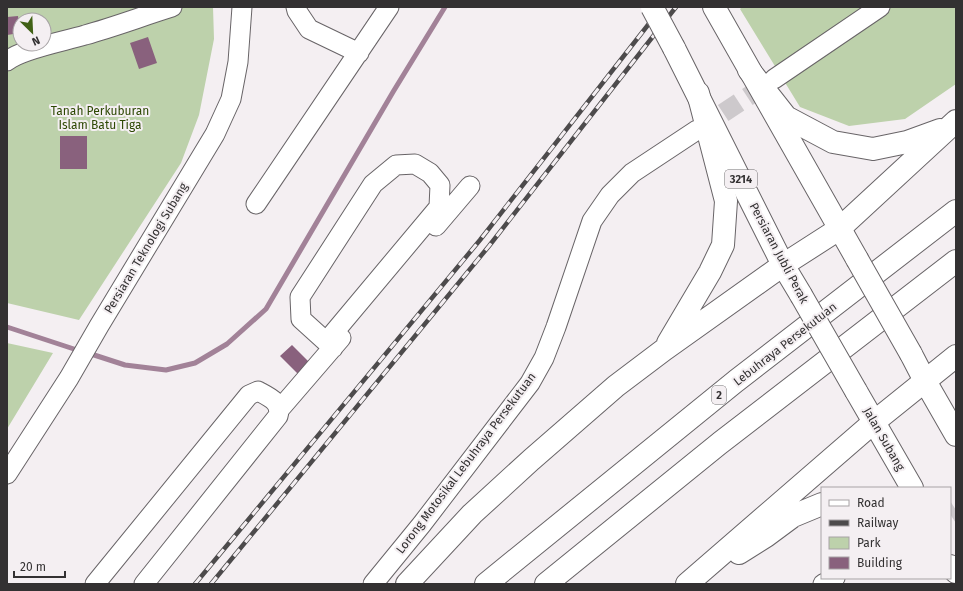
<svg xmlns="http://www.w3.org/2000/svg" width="963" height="591" font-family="'Fira Sans',sans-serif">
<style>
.green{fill:#bdd1ab;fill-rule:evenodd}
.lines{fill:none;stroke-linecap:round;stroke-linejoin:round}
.stream{stroke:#a28298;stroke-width:5}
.building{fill:#89617d}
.minor-tunnel{stroke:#cdc9cc;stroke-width:19;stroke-dasharray:19 10;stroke-linecap:butt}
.minor-casing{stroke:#686467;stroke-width:21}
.major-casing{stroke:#686467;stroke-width:24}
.highway-casing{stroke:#686467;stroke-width:24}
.minor{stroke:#fff;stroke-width:19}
.major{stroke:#fff;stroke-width:22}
.highway{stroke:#fff;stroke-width:22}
.rail-casing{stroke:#4d4b4c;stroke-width:4.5}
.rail{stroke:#f4eff2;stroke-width:3;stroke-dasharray:9;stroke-linecap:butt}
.major-bridge-casing{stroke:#686467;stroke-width:24;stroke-linecap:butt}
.major-bridge{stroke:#fff;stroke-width:22}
.labels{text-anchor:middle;stroke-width:4;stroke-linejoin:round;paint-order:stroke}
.shield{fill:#f4eff2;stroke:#6d6a6c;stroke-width:1}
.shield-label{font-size:11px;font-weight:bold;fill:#333132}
.park-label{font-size:12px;fill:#2d4803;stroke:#f4eff2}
.street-label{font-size:12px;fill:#333132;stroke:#f4eff2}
</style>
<rect width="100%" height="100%" fill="#f4eff2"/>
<path class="green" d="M7,7H213L214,39L199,115L181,163L79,320L7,303ZM20,20H44V44H20Z
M742,7H956V84L905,119L849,126L800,107L740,9Z
M7,343L53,353L7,429Z"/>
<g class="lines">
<path class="stream" d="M7,327L80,351
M88,353L125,365L166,370L195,363L227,344L266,309L393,92L445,7"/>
</g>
<path class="building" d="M18,16L20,33L7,35V17Z
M148,37L157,63L139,69L130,43Z
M60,136H87V169H60Z
M292,345L310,363L298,374L280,356Z"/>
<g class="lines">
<path class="minor-tunnel" d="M699,129L773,80
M950,514L956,510"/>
<g class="minor-casing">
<path id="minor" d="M296,7L297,11L309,29L359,53
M7,61C21,49 66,41 85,35C114,27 143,16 172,7
M774,79L880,7
M256,204L389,7
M436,226L470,186
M326,342L439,207L440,185L430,173L415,164L396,165L373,184L300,297L301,319L333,348
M279,410L341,338
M7,474L69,378L99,326L215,134L231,99L238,62L242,7
M95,584L249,395L258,391C269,397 282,402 278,416L144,584
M373,584L422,524L530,383L544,358L556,327L592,221L610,195L632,173L697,130
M823,584L835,578"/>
</g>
<g class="major-casing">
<path id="major" d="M714,7L857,259
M674,48L783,265L801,295
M911,354L925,381L956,435
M856,391L912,488"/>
</g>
<g class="highway-casing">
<path id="highway" d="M749,70L786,117L833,142L873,149L907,142L940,130
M668,343L710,272L723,245L726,201L698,93
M739,553L766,536L793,516L822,504
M950,566L956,572
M407,584L472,514L531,460L616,386L665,349L783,265L839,229L956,121
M486,584L736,381L956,211
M546,584L720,443L956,261
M687,584L874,422L956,356"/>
</g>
<use href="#minor" class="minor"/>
<use href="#major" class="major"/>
<use href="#highway" class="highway"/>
<g class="rail-casing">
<path id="rail" d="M195,584L480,240L662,7
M211,584L489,246L676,7"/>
</g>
<use href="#rail" class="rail"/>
<g class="major-bridge-casing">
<path id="major-bridge" d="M652,7L674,48
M857,259L911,354
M801,295L856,391"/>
</g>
<use href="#major-bridge" class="major-bridge"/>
</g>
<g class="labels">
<g class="shield">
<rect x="725" y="170" width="32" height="18" rx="3"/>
<rect x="712" y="386" width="14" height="18" rx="3"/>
</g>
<g class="shield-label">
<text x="741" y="183">3214</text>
<text x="719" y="399">2</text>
</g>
<g class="park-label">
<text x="100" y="115">Tanah Perkuburan<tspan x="100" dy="14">Islam Batu Tiga</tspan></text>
</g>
<g class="street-label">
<text transform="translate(146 248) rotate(-59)" y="4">Persiaran Teknologi Subang</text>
<text transform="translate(779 253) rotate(62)" y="4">Persiaran Jubli Perak</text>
<text transform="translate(785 344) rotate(-38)" y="4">Lebuhraya Persekutuan</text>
<text transform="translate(884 439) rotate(60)" y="4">Jalan Subang</text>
<text transform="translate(466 463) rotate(-53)" y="4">Lorong Motosikal Lebuhraya Persekutuan</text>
</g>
</g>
<rect width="963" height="591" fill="none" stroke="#333132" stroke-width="16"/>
<rect x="821" y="487" width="130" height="92" fill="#f4eff2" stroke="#a7a3a5"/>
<rect x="829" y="500" width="20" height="6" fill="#ffffff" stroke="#a7a3a5"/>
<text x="857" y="507" font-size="12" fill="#333132">Road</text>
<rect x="829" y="520" width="20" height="6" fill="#4d4b4c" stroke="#a7a3a5"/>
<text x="857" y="527" font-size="12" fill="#333132">Railway</text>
<rect x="829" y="537" width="20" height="12" fill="#bdd1ab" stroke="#a7a3a5"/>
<text x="857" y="547" font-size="12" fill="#333132">Park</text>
<rect x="829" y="557" width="20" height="12" fill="#89617d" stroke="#a7a3a5"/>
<text x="857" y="567" font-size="12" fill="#333132">Building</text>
<g transform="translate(32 32) rotate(156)"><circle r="19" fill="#f4eff2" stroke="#a7a3a5"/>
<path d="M0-3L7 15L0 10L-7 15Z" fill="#416217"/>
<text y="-6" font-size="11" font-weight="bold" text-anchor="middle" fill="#333132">N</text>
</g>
<path d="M14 571v6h51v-6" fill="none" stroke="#333132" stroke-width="2"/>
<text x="20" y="571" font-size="12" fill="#333132" stroke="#f4eff2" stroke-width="3" paint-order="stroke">20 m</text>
</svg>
